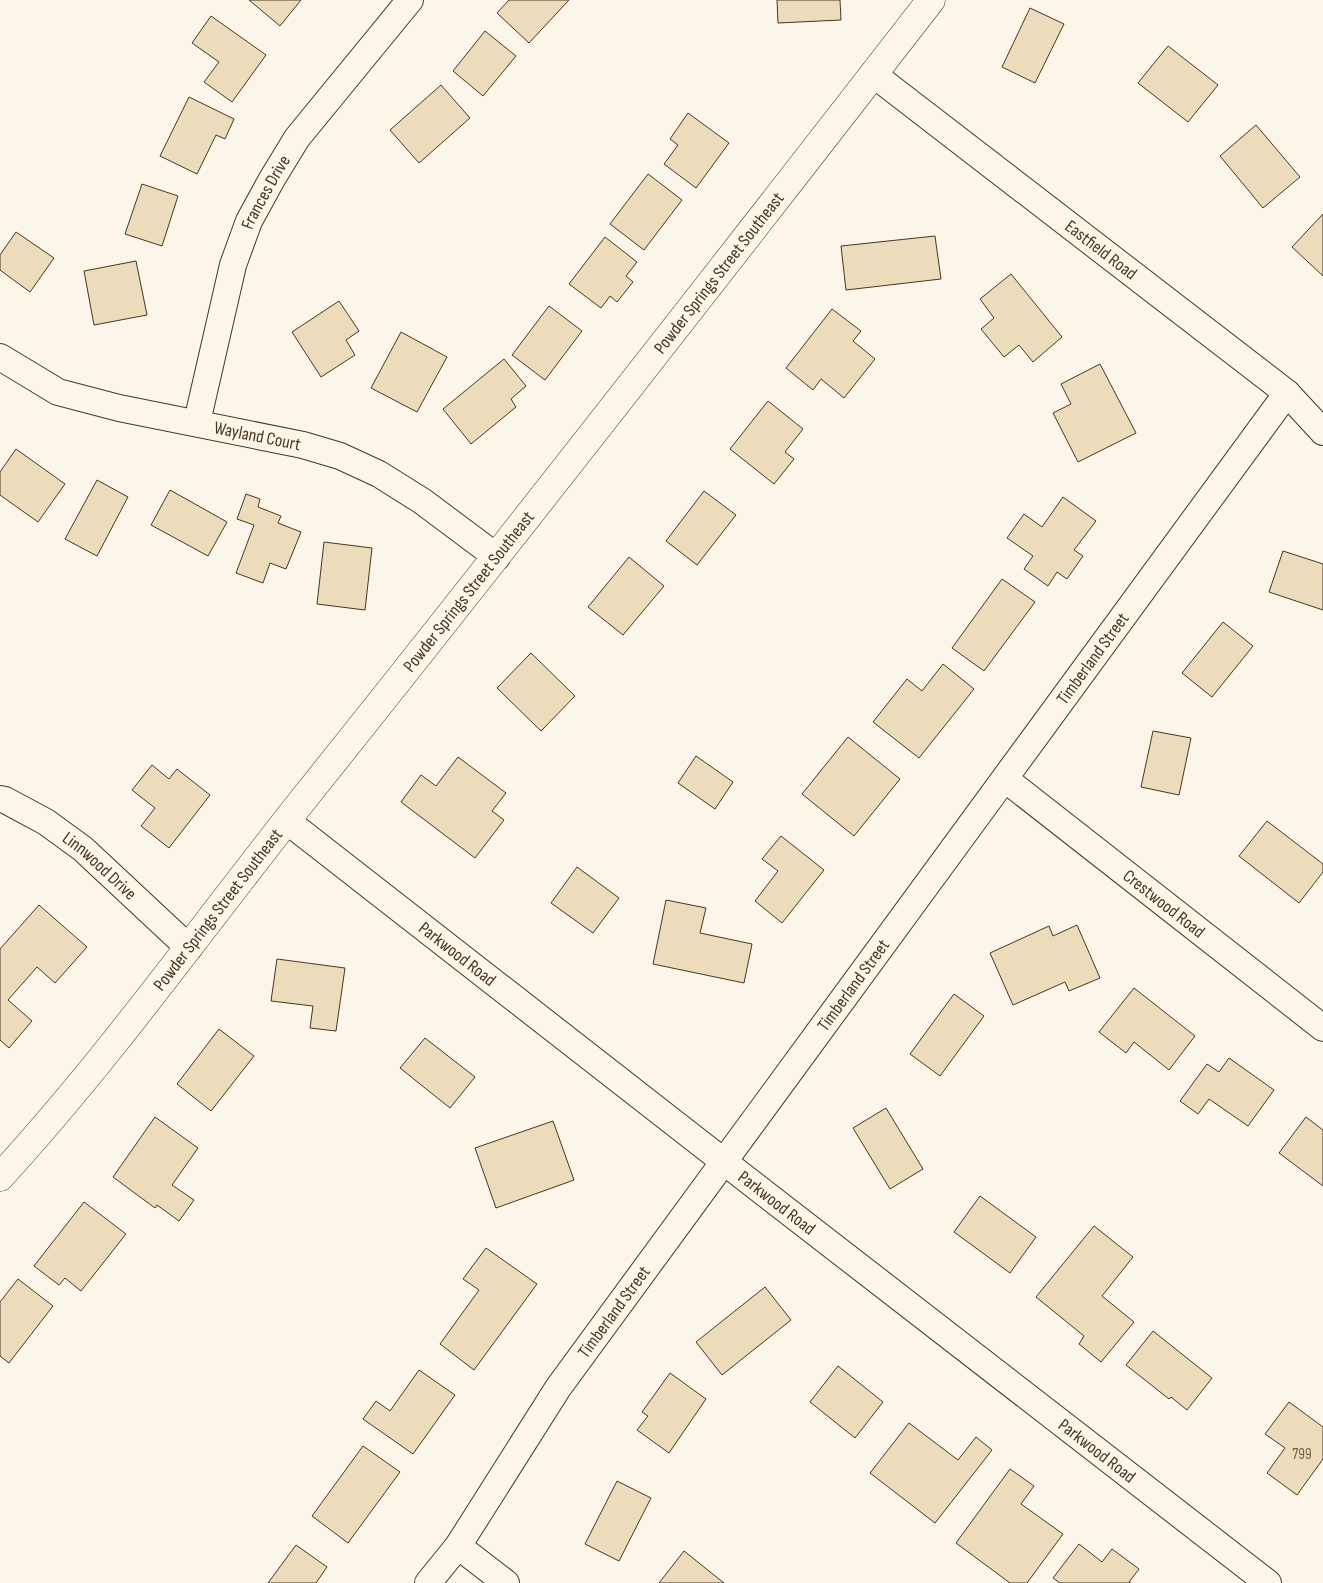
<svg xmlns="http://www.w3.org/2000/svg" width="1323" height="1583" font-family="'Sofia Sans Condensed',sans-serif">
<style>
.building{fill:#ecdcbc;stroke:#4a3520}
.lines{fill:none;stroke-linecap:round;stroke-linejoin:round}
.minor-casing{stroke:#4a3520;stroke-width:28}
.tertiary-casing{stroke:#4a3520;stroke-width:29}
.minor{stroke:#fbf6e9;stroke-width:26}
.tertiary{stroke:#fbf6e9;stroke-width:28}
.labels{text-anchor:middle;stroke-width:4;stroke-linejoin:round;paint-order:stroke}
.number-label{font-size:15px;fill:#725f47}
.street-label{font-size:18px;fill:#4a3520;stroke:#fbf6e9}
</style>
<rect width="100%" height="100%" fill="#fbf6e9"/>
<path class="building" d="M249,0H301L280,26Z
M509,0H569L529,43L497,13Z
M777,0H840L841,20L778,23Z
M1030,8L1064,24L1035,83L1002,67Z
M211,16L266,55L232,102L204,82L219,62L192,43Z
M485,31L516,56L483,96L453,71Z
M1168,46L1218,85L1188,122L1138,83Z
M441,85L470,118L419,163L390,130Z
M189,97L234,119L225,139L216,135L197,174L160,156Z
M688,113L729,143L696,188L664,164L678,145L670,139Z
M1256,125L1300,177L1263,208L1220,156Z
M648,174L682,200L644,250L610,224Z
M142,184L178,196L162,246L125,234Z
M1323,214V276L1292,247Z
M16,232L54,258L30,292L0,270V255Z
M935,236L941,279L846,290L841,246Z
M605,237L637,262L626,276L633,282L617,302L610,296L601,308L569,284Z
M136,261L147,315L94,325L84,271Z
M1011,274L1062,337L1033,362L1019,345L1004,357L981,329L994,318L980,299Z
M339,301L359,331L346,340L355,355L321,377L292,332Z
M549,306L582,331L545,380L512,355Z
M832,309L861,331L853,341L875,359L844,398L821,379L813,390L786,368Z
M401,332L447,357L417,412L371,388Z
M504,359L526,386L511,399L516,407L471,444L443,409Z
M1100,364L1136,433L1078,462L1053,413L1071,404L1061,384Z
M768,401L803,429L785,452L794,459L774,484L730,449Z
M16,449L65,484L38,522L0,495V472Z
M97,480L128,497L97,556L65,539Z
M170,490L227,522L208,556L151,525Z
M704,491L736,515L697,565L666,541Z
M246,494L260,499L258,507L281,516L278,523L301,532L286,569L270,563L263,583L236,573L254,525L237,519Z
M1063,497L1096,521L1074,550L1083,556L1067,579L1057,572L1048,586L1024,569L1033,556L1007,538L1024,514L1042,527Z
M324,542L372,548L365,610L317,604Z
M1283,551L1323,564V610L1269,592Z
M629,557L664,586L623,635L588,607Z
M1002,579L1035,602L984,671L952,648Z
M1223,622L1253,646L1212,697L1182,673Z
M531,653L575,696L541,731L497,688Z
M943,664L974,689L919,758L873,722L907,679L922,691Z
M1153,731L1191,738L1179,795L1141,787Z
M848,737L900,779L854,836L802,794Z
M696,756L733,782L715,809L678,783Z
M458,757L506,793L492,811L504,820L475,858L401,802L421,775L436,786Z
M152,765L169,779L177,769L210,795L169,848L141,826L155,808L132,790Z
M1267,821L1323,864V872L1299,903L1239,856Z
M781,836L824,870L782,923L755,901L778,871L762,859Z
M577,867L619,898L593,933L551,903Z
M666,900L706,908L700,933L752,944L744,983L653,964Z
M39,905L87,947L55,983L37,967L8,1000L32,1021L9,1048L0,1040V949Z
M1077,925L1100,978L1069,991L1065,982L1013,1005L990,953L1049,926L1053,936Z
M277,959L345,968L336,1031L310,1028L313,1006L271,1001Z
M1134,988L1195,1036L1169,1070L1134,1042L1126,1053L1099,1032Z
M954,994L984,1016L940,1076L910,1054Z
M219,1029L254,1056L211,1111L177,1084Z
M425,1038L475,1077L450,1108L400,1068Z
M1229,1058L1274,1090L1248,1126L1209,1099L1198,1114L1180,1101L1207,1064L1219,1072Z
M886,1108L923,1169L890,1189L853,1128Z
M155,1117L198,1148L172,1185L194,1200L179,1221L157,1205L155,1208L113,1177Z
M1306,1117L1323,1130V1186L1279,1153Z
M553,1121L574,1180L496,1208L475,1148Z
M980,1196L1036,1237L1010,1273L954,1232Z
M84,1202L126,1234L81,1291L65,1278L59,1285L34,1266Z
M1094,1226L1133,1257L1102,1296L1134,1322L1101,1362L1079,1344L1084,1336L1036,1297Z
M486,1248L537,1284L474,1370L440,1344L479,1290L463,1279Z
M18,1279L53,1306L9,1363L0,1356V1302Z
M765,1287L791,1320L722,1375L696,1342Z
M1153,1331L1212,1378L1187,1410L1171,1397L1169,1399L1126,1365Z
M838,1366L883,1402L855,1438L810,1402Z
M419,1370L455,1395L413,1454L363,1419L376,1401L390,1411Z
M670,1373L706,1399L669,1453L637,1430L648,1416L642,1412Z
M1289,1402L1323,1427V1459L1297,1495L1267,1473L1285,1448L1265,1434Z
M909,1423L958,1460L976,1437L992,1450L935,1523L870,1473Z
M363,1446L400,1472L348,1543L312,1516Z
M1010,1469L1034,1486L1021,1504L1063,1534L1027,1583H1010L956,1543Z
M617,1481L651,1498L619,1561L585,1544Z
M1079,1544L1102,1562L1112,1549L1139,1569L1129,1582L1131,1583H1060L1053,1578Z
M296,1545L327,1567L316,1583H268Z
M684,1551L724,1583H659Z"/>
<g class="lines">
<g class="minor-casing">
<g id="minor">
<path id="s1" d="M873,74L1287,393L1323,432"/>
<path id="s2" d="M0,357L58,392L119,408L303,445L340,456L379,474L422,501L497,557"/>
<path id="s3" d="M197,422L233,265L249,221L272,179L297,138L410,0"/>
<path id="s4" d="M1005,779L1323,1028"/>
<path id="s5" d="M0,799L5,800L46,822L83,849L189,948"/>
<path id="s6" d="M287,821L723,1161L1268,1583"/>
<path d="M458,1546L506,1583"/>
<path id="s7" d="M428,1583L458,1546L558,1388L1287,393"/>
</g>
</g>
<g class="tertiary-casing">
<g id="tertiary">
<path id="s8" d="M0,1177C109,1058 202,927 302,801C514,536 723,268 931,0"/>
</g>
</g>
<use href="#minor" class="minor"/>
<use href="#tertiary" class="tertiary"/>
</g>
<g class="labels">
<g class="number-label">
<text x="1302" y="1459">799</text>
</g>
<g class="street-label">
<text dy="6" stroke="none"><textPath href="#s3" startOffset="241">Frances Drive</textPath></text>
<text dy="6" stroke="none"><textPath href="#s1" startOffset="288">Eastfield Road</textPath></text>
<text dy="6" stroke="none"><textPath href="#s8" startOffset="1155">Powder Springs Street Southeast</textPath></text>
<text dy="6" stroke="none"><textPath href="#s2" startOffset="272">Wayland Court</textPath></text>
<text dy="6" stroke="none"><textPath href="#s8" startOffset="750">Powder Springs Street Southeast</textPath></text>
<text dy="6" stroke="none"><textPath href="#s7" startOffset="1139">Timberland Street</textPath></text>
<text dy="6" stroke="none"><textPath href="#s5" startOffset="121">Linnwood Drive</textPath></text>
<text dy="6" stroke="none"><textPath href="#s4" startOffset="202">Crestwood Road</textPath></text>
<text dy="6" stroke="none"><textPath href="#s8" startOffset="345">Powder Springs Street Southeast</textPath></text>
<text dy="6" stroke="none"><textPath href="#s6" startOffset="216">Parkwood Road</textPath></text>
<text dy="6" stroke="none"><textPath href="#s7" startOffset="734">Timberland Street</textPath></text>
<text dy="6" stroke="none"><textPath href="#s6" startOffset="621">Parkwood Road</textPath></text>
<text dy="6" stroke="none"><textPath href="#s7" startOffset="329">Timberland Street</textPath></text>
<text dy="6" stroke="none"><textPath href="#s6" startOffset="1026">Parkwood Road</textPath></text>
</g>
</g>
</svg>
